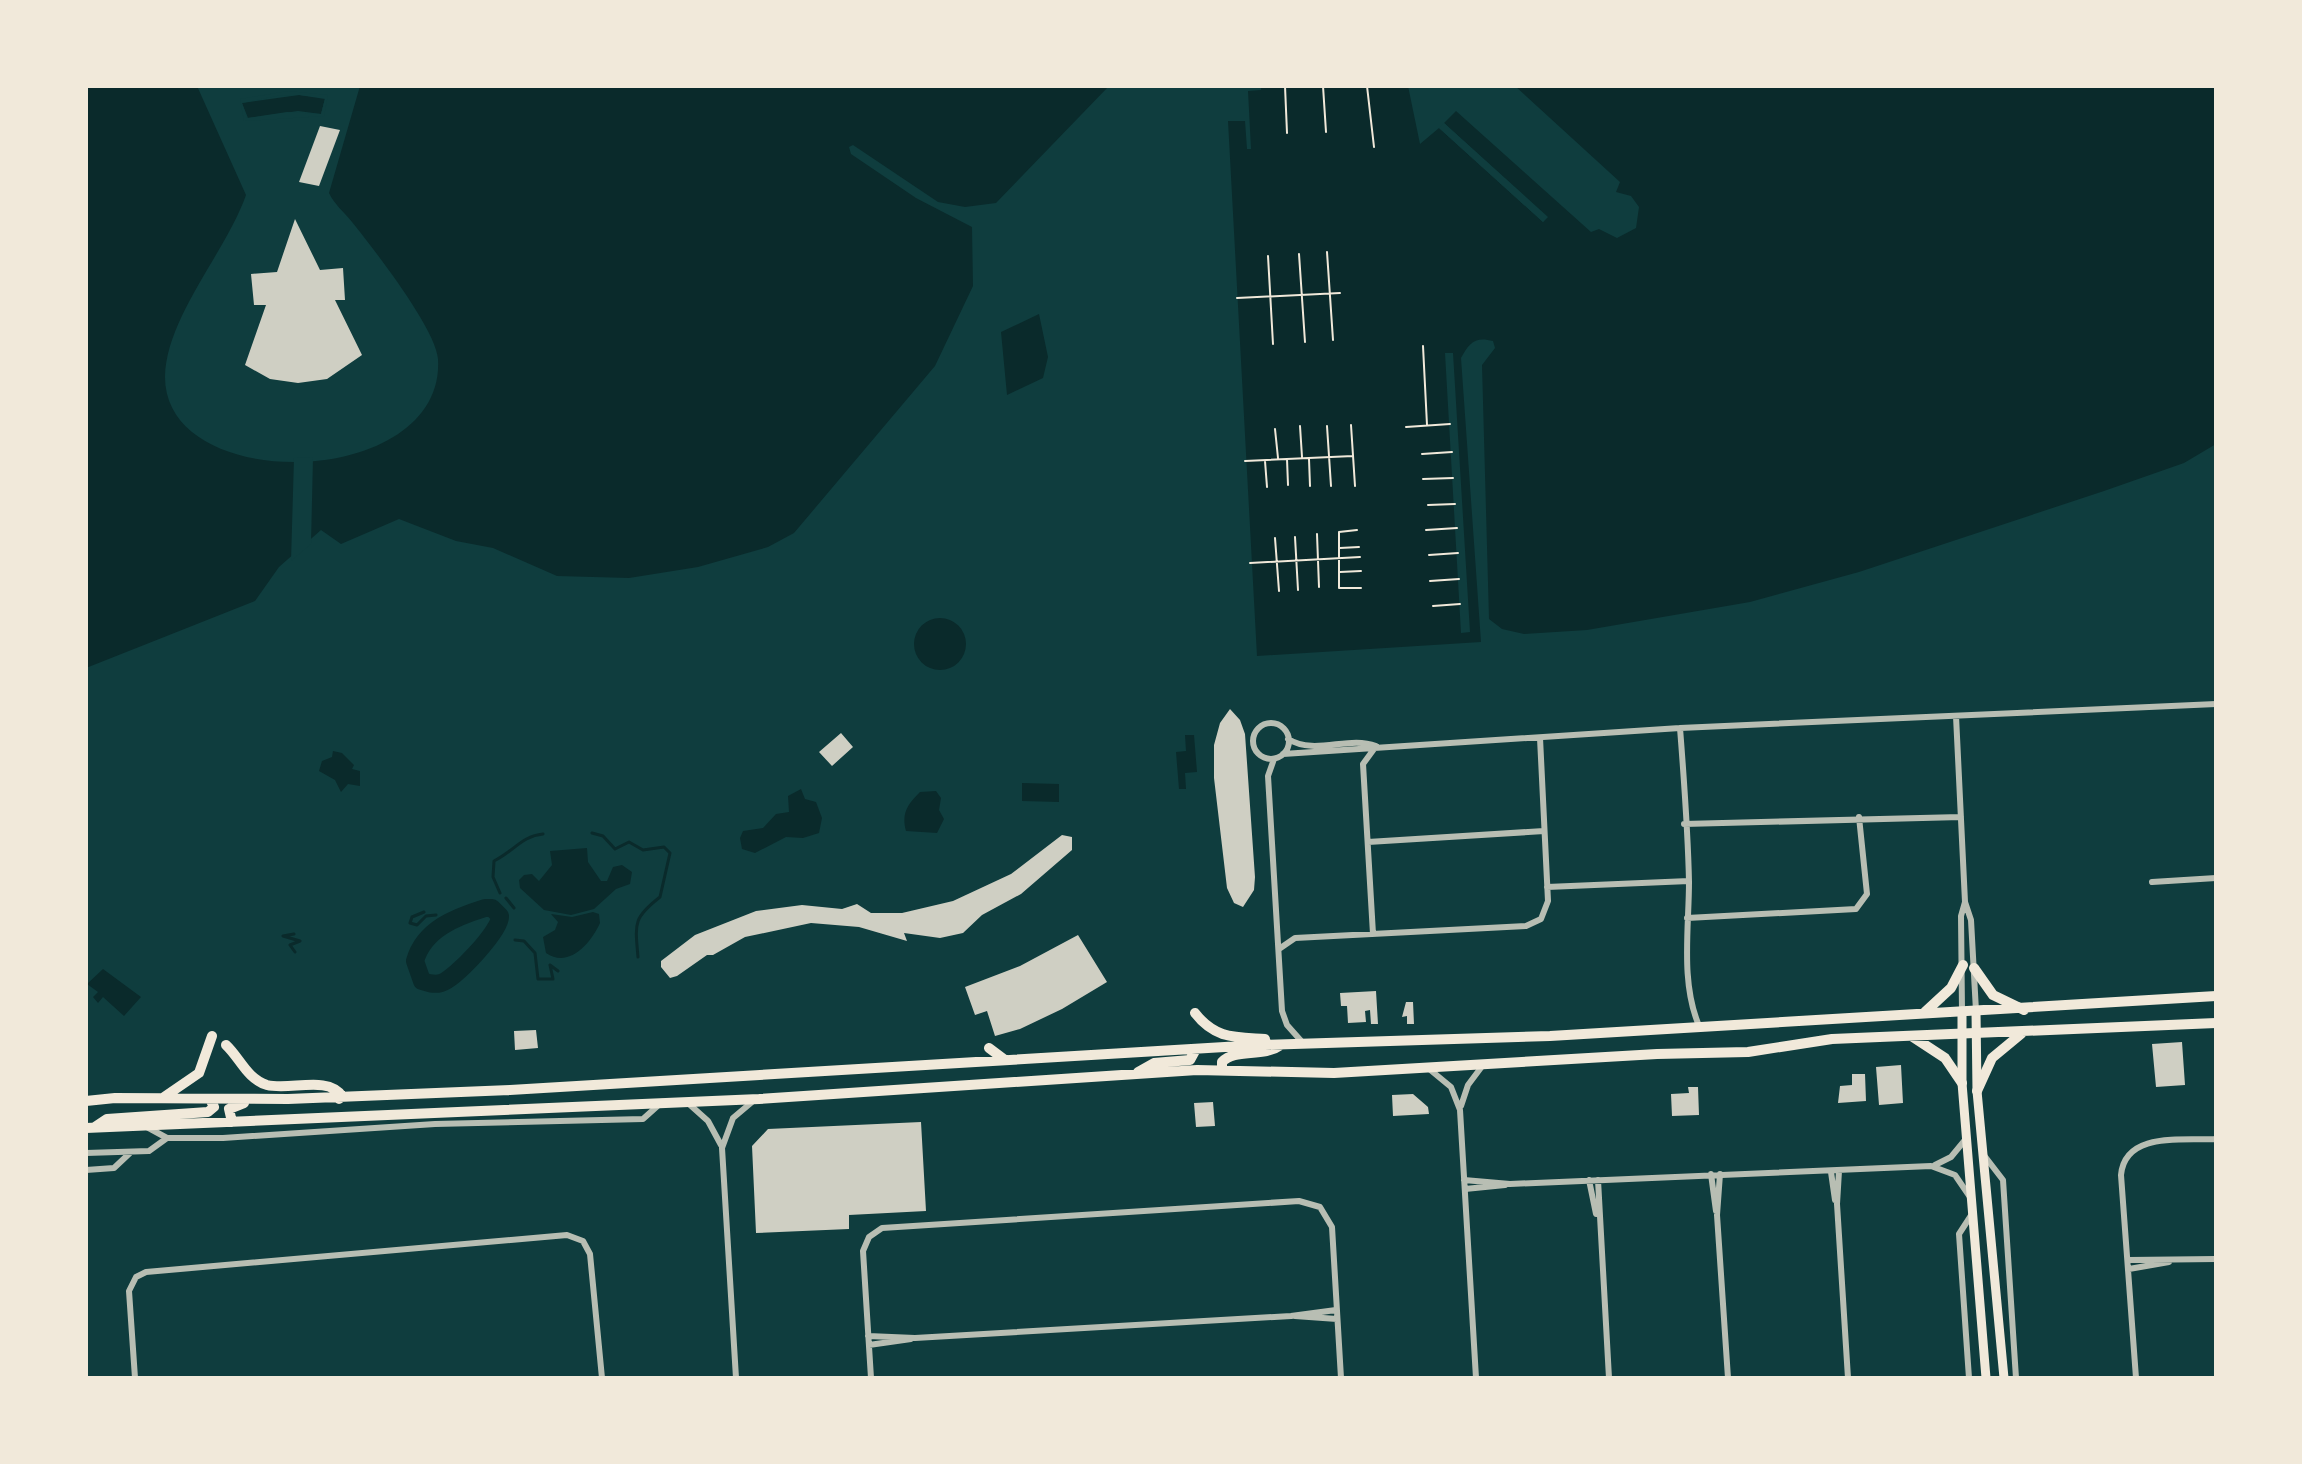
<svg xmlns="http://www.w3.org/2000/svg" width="2302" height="1464" font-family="Jost,sans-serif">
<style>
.water{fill:#0a2a2b}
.pier{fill:#0f3d3e;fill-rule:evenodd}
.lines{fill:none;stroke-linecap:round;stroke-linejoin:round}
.stream{stroke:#0a2a2b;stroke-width:3}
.river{stroke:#0a2a2b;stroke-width:18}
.building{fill:#cfcfc3}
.path{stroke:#f1e9da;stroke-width:2}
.minor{stroke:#b8beb3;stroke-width:6}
.secondary{stroke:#f1e9da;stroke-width:9}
.primary{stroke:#f1e9da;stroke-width:10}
</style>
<rect width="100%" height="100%" fill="#0f3d3e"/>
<path class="water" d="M86,86H197L246,195C226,252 166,317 165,377C165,497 446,489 438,359C436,329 373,248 352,222C344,212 334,204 329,193L360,86H1109L996,203L965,207L938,202L853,145L849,147L851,154L916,198L972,227L973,286L935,366L794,533L768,547L698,567L629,578L557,576L493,548L456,541L399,519L341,544L321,530L279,567L255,601L86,668Z
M1261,86H1408L1420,144L1439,128L1543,222L1547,217L1444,123L1456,111L1591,232L1599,229L1617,238L1636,228L1639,207L1631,196L1616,192L1620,182L1515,86H2216V444L2184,463L2104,491L1859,572L1750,602L1587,630L1524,634L1502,629L1489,619L1482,365L1495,348L1493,341C1475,336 1469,343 1461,358L1481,642L1257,656L1228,121H1245L1247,149H1251L1248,91L1261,90Z
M299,95L325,98L321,114L298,111L248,118L242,103Z
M1039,314L1048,357L1043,378L1007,395L1001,332Z
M914 644a26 26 0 1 1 52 0a26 26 0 1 1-52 0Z
M1185,735H1194L1197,772L1185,773L1186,789H1179L1176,752L1186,751Z
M333,751L342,753L354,765L352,769L360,771V786L348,784L341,792L335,780L319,771L322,761L332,757Z
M1022,783L1059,784V802L1022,801Z
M801,789L805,799L816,802L822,818L819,833L803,838L786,837L755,853L742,849L740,838L743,831L763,828L776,814L789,812L788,796Z
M936,791L941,798L939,810L944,819L937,833L906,831C901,813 908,804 920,792Z
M587,848L588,862L601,881H607L613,867L622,865L632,872L630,884L616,889L594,909L571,915L544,910L520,888L519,880L524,875L532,874L539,881L552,865L550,851Z
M593,912L599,914L600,923C591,943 569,969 546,953L543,937L555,930L558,922L551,914L572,917Z
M103,969L141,997L124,1016L103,997L98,1003L93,997L98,992L87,984Z"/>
<path class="pier" d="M288,91L328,95L324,116L244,121L240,99ZM277,96L299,95L325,99L321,114L287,112L247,118L242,103Z
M1444,123L1548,217L1543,222L1439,128Z
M1445,353H1453L1470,632L1461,633Z
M313,457L311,544L291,561L294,458Z"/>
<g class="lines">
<path class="stream" d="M592,833L603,836L615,849L629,842L643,850L664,847L670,853L660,897C633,918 635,923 638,957
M500,893L493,877L494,861C514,851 522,836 543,834
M506,898L514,908
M410,923L417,925L426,916L436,915
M410,923L412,917L424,912
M294,934L283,936L300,941L290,945L295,952
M515,940L524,941L535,953L538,979H553L550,965L558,971"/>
<path class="river" d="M485,908H492L500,916C502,929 455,979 441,983C434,985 428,983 422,981L415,961C424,929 456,917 485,908Z"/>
</g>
<path class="building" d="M320,126L340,130L319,186L299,182Z
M295,219L320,270L343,268L345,300H335L362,355L327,379L298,383L270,379L245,365L266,305H254L251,274L277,272Z
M1230,709L1240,720L1245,734L1255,877L1254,890L1243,907L1234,903L1227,888L1214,778V745L1220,723Z
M841,733L853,747L832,766L819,752Z
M1062,835L1072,837V850L1021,894L982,915L963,933L940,938L904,933L907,941L859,927L811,923L745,937L713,955H707L677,976L670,978L661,967V961L695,935L756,911L802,905L842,909L857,904L871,913H902L953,901L1011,874Z
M1078,935L1107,982L1062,1009L1020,1029L995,1036L987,1011L975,1015L965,987L1020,966Z
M1376,991L1378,1024H1371L1370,1010L1365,1011L1366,1022L1348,1023L1347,1006H1341L1340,993Z
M1406,1002H1413L1414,1024H1407V1016L1402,1017Z
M536,1030L538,1048L515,1050L514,1031Z
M2182,1042L2185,1085L2156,1087L2152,1044Z
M1901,1065L1903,1103L1879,1105L1876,1067Z
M1852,1074H1865L1866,1101L1838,1103L1840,1086L1852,1085Z
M1688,1087H1698L1699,1115L1672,1116L1671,1094L1689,1093Z
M1413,1094L1428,1107L1429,1114L1393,1116L1392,1095Z
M1213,1102L1215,1126L1196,1127L1194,1103Z
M921,1122L926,1211L849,1215V1229L756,1233L752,1146L768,1129Z"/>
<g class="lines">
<path class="path" d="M1285,86L1287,133
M1323,86L1326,132
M1367,86L1374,147
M1327,252L1333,340
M1299,254L1305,342
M1268,256L1273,344
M1237,298L1340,293
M1423,346L1427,425
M1351,425L1355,486
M1300,426L1302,457
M1327,426L1331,486
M1406,427L1450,424
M1275,429L1278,458
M1422,454L1452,452
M1287,459L1288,485
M1309,459L1310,486
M1245,461L1353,456
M1265,461L1267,487
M1423,479L1453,478
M1428,505L1455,504
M1357,530L1339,532V588H1361
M1426,530L1457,528
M1317,534L1319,587
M1295,537L1298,590
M1275,538L1279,591
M1340,548L1359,547
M1429,555L1458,553
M1250,563L1360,557
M1340,572L1361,571
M1430,581L1459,579
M1433,606L1460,604"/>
<path class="minor" d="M1956,716L1965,902L1971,920L1976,1011
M1253 741a18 18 0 1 1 36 0a18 18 0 1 1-36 0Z
M1680,728C1684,779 1688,831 1689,882C1689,928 1680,984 1700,1028
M1288,739C1316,756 1348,735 1376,746
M1283,754L1680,728L2216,704
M1274,759L1268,776L1282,1011L1287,1025L1303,1043
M1684,824L1961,817
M1368,842L1544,831
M2152,882L2216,878
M1547,887L1689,881
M1687,918L1856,909L1867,894L1859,817
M1373,934L1363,764L1374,749
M1279,949L1295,938L1526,926L1541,919L1548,901L1540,738
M1962,1011L1961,916L1965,902
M1428,1068L1451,1087L1460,1110L1476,1378
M689,1104L708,1121L721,1145
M1461,1106L1468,1085L1483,1065
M145,1126L167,1138H223L435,1124L643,1119L662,1102
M86,1153L149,1151L167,1138
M1983,1154L2003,1180L2016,1378
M1935,1165L1951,1157L1965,1140
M86,1170L114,1168L131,1152
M1839,1171L1837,1204L1848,1378
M1831,1172L1835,1200
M1711,1174L1716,1211
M1720,1174L1717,1215L1728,1378
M1464,1180L1510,1184L1931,1166L1955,1175L1970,1197
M1589,1180L1596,1214
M1598,1180L1609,1378
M1465,1189L1505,1185
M2129,1260L2216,1259
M2129,1269L2169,1262
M1295,1316L1337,1319
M868,1336L915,1338L1291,1316L1336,1310
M869,1345L911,1339
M135,1378L129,1291L136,1277L146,1272L567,1235L583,1241L590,1254L602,1378
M736,1378L722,1148L733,1118L752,1102
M871,1378L863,1251L869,1237L882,1228L1299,1201L1320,1207L1332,1227L1341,1378
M1969,1378L1959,1234L1972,1214
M2136,1378L2121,1175C2125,1131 2183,1141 2216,1139"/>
<path class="secondary" d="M1962,1011V1083L1986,1378
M1976,1011L1977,1091L2004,1378"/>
<path class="primary" d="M1974,968L1993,995L2024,1010
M1925,1012L1951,988L1963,965
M1195,1013C1215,1039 1235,1037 1265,1039
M1913,1037L1945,1058L1962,1083
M226,1045C240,1058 247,1079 267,1085C289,1091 328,1075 342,1096L339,1099
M989,1048L1005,1060
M1222,1069V1062C1235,1048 1263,1058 1281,1045
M1138,1072L1154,1063L1190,1060L1196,1049
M1977,1091L1992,1058L2021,1034
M164,1097L199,1073L212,1036
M86,1101L115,1098L288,1099L510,1090L1258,1045L1550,1036L2216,996
M232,1122L229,1109L244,1103
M95,1127L107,1119L208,1112L214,1107L210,1099
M86,1128L759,1099L1197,1070L1334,1073L1657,1054L1748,1052L1832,1039L2216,1023"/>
</g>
<rect width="2302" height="1464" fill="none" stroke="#f1e9da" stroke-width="176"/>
</svg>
